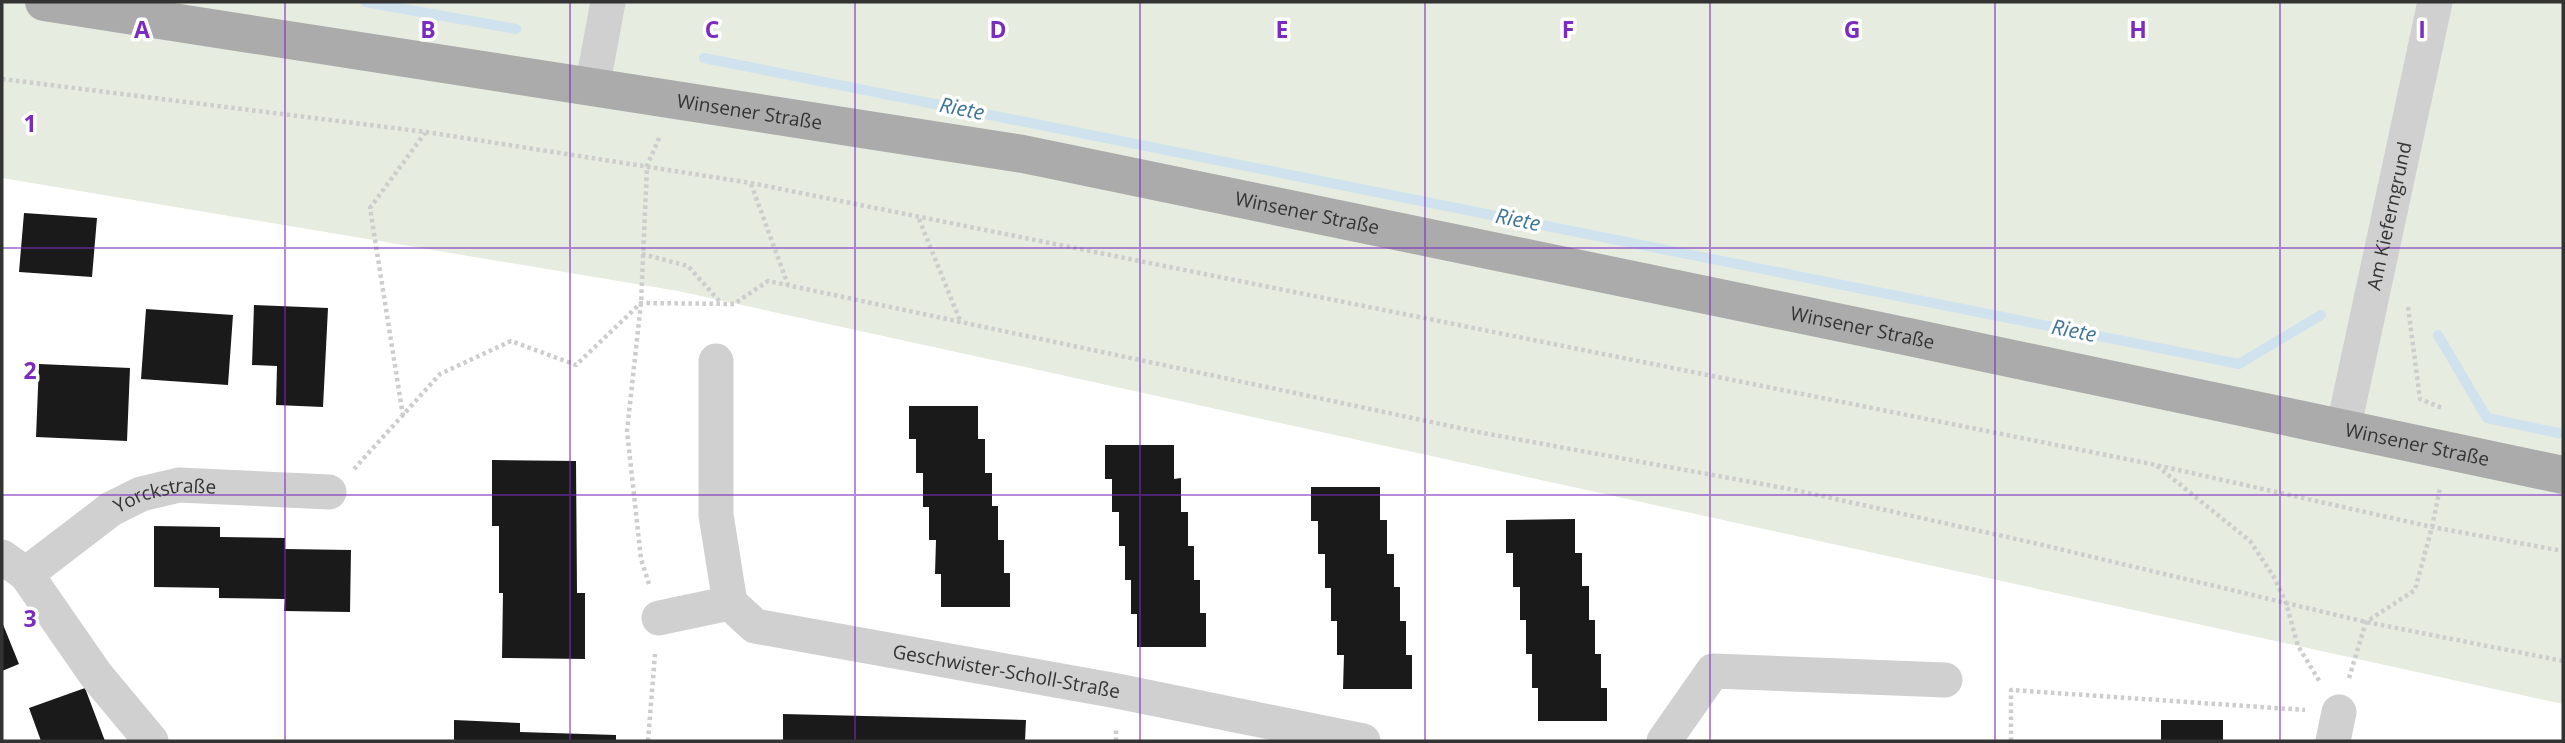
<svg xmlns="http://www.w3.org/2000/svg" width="2565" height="743" font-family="'Open Sans',sans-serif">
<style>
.green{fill:#e6ecdf}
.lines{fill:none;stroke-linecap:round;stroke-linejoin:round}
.stream{stroke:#cfe2ee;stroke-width:10}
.building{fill:#1a1a1a}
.path{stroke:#cdcdcd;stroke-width:4.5;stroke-dasharray:3.5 3.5;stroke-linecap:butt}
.minor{stroke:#d0d0d0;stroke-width:35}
.major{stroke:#ababab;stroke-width:38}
.grid{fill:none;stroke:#7b2cbf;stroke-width:2;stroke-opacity:0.55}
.labels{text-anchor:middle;stroke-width:7;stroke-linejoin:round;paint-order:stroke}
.street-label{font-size:19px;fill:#333;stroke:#fff}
.water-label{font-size:21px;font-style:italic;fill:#3f7597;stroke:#fff}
.grid-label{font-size:23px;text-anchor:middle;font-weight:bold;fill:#7b2cbf;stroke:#fff;stroke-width:7;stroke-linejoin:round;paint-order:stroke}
</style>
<rect width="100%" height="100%" fill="#fff"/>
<path class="green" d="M2,2H2563V704L678,291L2,178Z"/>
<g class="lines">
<path class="stream" d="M365,2L516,29
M704,58L2239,364L2321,315
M2438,335L2487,418L2563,434"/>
</g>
<path class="building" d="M24,213L97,218L92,277L19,272Z
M254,305L328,308L323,407L276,405L277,366L252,365Z
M146,309L233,315L228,385L141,379Z
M39,364L130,368L127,441L36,437Z
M909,406H978V439H985V473H992V506H998V540H1004V573H1010V607H941V574H935L936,540H929V507H923V473H916V439H909Z
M1105,445H1174V479L1181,478V512H1188V546H1194V580H1200V613H1206V647H1137V614H1131V580H1125V546H1119V512H1112V479H1105Z
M492,460L576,461L577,593H585V659L502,658L503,593H499V526H492Z
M1311,487H1380V520H1387V554H1394V587H1400V621H1406V655H1412V689H1343L1344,655H1337V621H1331V588H1325V554H1318V521H1311Z
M1575,519V553H1582V586H1589V620H1595V654H1601V688H1607V721H1538V688H1532V654H1526V620H1520V587H1513V553H1506V520Z
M154,526L220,527V537L285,538V549L351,550L350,612L284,611L285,599L219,598V588L154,587Z
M2,622L19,664L2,671Z
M85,688L105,741H41L29,708Z
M783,714L1026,720L1025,741H783Z
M454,720L520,723V732L616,735V741H454Z
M2161,720H2223V741H2161Z"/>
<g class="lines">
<path class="path" d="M2,79L426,132L751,183L2156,465L2432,527L2563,551
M751,184L788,285
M919,219L961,323
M642,254L688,266L721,303
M2408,307L2420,399L2442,408
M403,416L370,208L425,133
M2157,466L2250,541L2274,577L2286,603L2298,646L2320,682
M354,469L440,374L511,341L576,365L641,303L734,304L768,281L1483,433L1795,490L2034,543L2366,622L2563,661
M649,584L641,559L627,431L641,303L647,166L660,136
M2349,678L2366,622L2415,590L2432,527L2440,488
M648,741L655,654
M1116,741V728
M2011,741V690L2305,710"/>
<g class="minor">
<path d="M592,88L608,2"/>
<path d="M716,361V515L730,603"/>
<path id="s1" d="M2343,430L2435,2"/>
<path d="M2,557L26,574L96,675L151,741"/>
<path id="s2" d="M26,574L111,509L141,494L179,485L329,492"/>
<path id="s3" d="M659,618L730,603L755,626L1117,691L1363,741"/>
<path d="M1664,741L1713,671L1945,680"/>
<path d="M2333,741L2339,712"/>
</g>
<path class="major" id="s4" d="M44,2L1023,154L1914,338L2563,475"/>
</g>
<path class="grid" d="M285,2V741M570,2V741M855,2V741M1140,2V741M1425,2V741M1710,2V741M1995,2V741M2280,2V741M2,248H2563M2,495H2563"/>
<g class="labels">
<g class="street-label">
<text dy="7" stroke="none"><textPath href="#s4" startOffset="714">Winsener Straße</textPath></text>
<text dy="7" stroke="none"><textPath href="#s4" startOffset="1281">Winsener Straße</textPath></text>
<text dy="7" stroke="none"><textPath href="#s1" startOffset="219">Am Kieferngrund</textPath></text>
<text dy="7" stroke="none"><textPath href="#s4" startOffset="1848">Winsener Straße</textPath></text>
<text dy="7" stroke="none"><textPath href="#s4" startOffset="2415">Winsener Straße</textPath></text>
<text dy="7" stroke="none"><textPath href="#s2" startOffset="164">Yorckstraße</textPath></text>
<text dy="7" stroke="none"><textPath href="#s3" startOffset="362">Geschwister-Scholl-Straße</textPath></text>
</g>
<g class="water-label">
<text transform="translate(962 109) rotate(11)" y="7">Riete</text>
<text transform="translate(1518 220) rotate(11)" y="7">Riete</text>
<text transform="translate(2074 331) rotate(11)" y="7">Riete</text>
</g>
</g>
<g class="grid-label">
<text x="142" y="38">A</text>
<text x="428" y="38">B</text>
<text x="712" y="38">C</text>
<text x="998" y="38">D</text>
<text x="1282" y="38">E</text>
<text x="1568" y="38">F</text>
<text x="1852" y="38">G</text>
<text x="2138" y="38">H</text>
<text x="2422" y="38">I</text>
<text x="30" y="132">1</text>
<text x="30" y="379">2</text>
<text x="30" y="627">3</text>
</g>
<rect width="2565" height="743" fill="none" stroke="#333333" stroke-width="7"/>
</svg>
